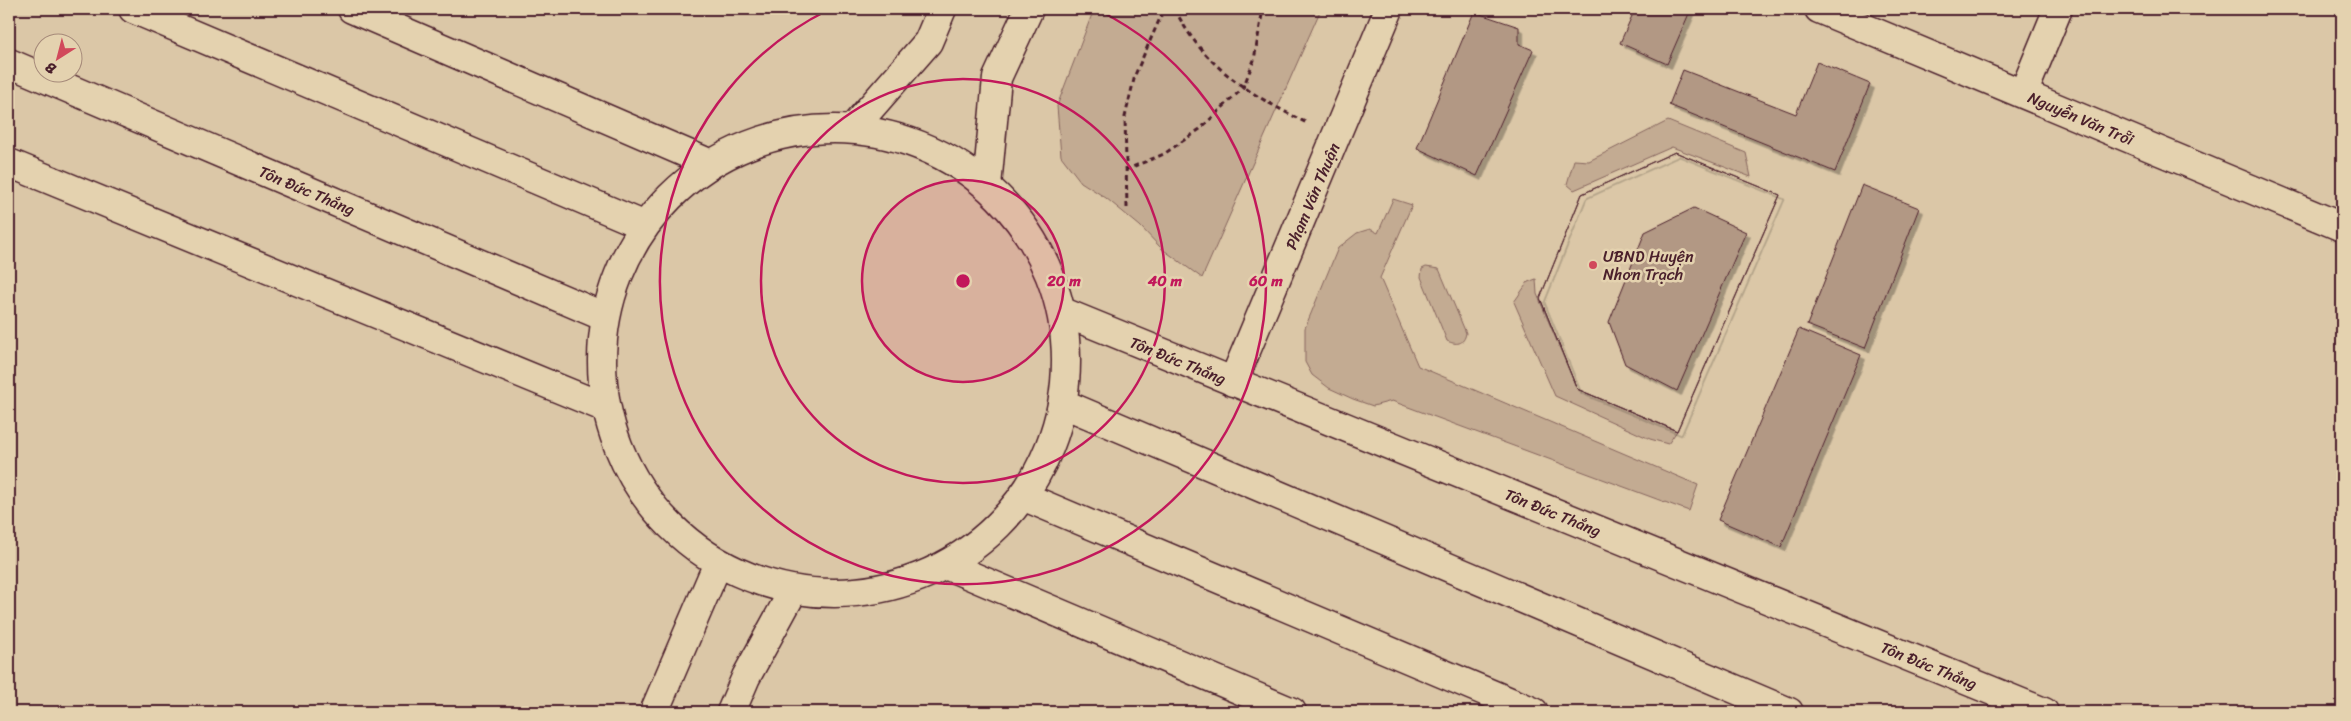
<svg xmlns="http://www.w3.org/2000/svg" width="2351" height="721" font-family="Sriracha,sans-serif">
<style>
.green{fill:#c3ab92;stroke:#86655e}
.building{fill:#b29884;stroke:#4a1f2b;fill-rule:evenodd;filter:url(#shadow)}
.lines{fill:none;stroke-linecap:round;stroke-linejoin:round}
.minor-casing{stroke:#4a1f2b;stroke-width:31}
.tertiary-casing{stroke:#4a1f2b;stroke-width:31}
.primary-casing{stroke:#4a1f2b;stroke-width:31}
.path{stroke:#4a1f2b;stroke-width:3;stroke-dasharray:5 4;stroke-linecap:butt}
.minor{stroke:#e4d2af;stroke-width:28}
.tertiary{stroke:#e4d2af;stroke-width:28}
.primary{stroke:#e4d2af;stroke-width:28}
.ring{fill:none;stroke:#c2185b;stroke-width:2.5}
.poi-dot{fill:#d1495b;stroke:#e4d2af;stroke-width:2}
.labels{text-anchor:middle;stroke-width:5;stroke-linejoin:round;paint-order:stroke}
.street-label{font-size:16px;fill:#4a1f2b;stroke:#e4d2af}
.poi-label{font-size:16px;fill:#4a1f2b;stroke:#e4d2af;text-anchor:start}
.centre{fill:#c2185b;stroke:#e4d2af;stroke-width:2.5}
.ring-label{font-size:15px;text-anchor:middle;font-weight:bold;fill:#c2185b;stroke:#e4d2af;stroke-width:5;stroke-linejoin:round;paint-order:stroke}
</style>
<defs>
<filter id="shadow"><feDropShadow dx="4.5" dy="4.5" stdDeviation="0" flood-color="#0004"/></filter>
</defs>
<rect width="100%" height="100%" fill="#dbc7a7"/>
<filter id="ink" filterUnits="userSpaceOnUse"><feTurbulence type="fractalNoise" baseFrequency=".02" numOctaves="2"/><feDisplacementMap in="SourceGraphic" scale="10" xChannelSelector="R" yChannelSelector="G"/><feConvolveMatrix kernelMatrix="1 2 1 2 8 2 1 2 1" color-interpolation-filters="sRGB"/></filter>
<g filter="url(#ink)">
<path class="green" d="M1094,9H1321L1202,278L1161,248L1140,226L1106,198L1081,182L1061,156L1057,106Z
M1668,121L1746,153L1751,177L1672,147L1574,190L1567,184L1574,160L1589,161Z
M1393,199L1412,205L1380,278L1418,366L1698,485L1689,511L1392,401L1373,406L1353,399L1329,388L1312,375L1305,362V328L1338,248L1357,233L1370,229L1378,233Z
M1426,267L1439,269L1466,333C1464,345 1456,345 1447,341L1421,277L1422,269Z
M1536,279L1537,294L1577,389L1677,431L1668,444L1650,439L1555,396L1514,302L1528,282Z"/>
<path class="building" d="M1635,9H1691L1667,64L1620,43Z
M1474,12L1519,27V44L1533,50L1477,176L1417,148Z
M1817,62L1870,84L1835,172L1669,105L1683,70L1796,114Z
M1675,152L1780,195L1677,431L1577,389L1540,298L1582,194ZM1694,208L1746,232L1677,391L1625,364L1609,322L1645,232Z
M1675,152L1780,195L1677,431L1577,389L1540,298L1582,194Z
M1862,185L1919,208L1865,348L1807,325Z
M1799,329L1861,355L1781,547L1718,520Z"/>
<g class="lines">
<g class="minor-casing">
<path id="minor" d="M1819,9L2342,227
M2023,94L2058,9
M1233,382L1389,9"/>
</g>
<g class="tertiary-casing">
<path id="tertiary" d="M852,129L928,42L942,9
M987,186L997,78L1029,9
M654,712L718,563
M731,712L746,677L793,591"/>
</g>
<g class="primary-casing">
<path id="primary" d="M133,9L643,225
M352,9L709,163
M9,63L605,317
M602 361a232 232 0 1 1 464 0a232 232 0 1 1-464 0Z
M9,163L606,408
M1063,312L2044,712
M1064,404L1789,712
M1025,497L1534,712
M948,566L1292,712"/>
</g>
<path class="path" d="M1175,9C1203,67 1251,95 1307,123
M1125,170L1164,154L1200,129L1243,88L1254,60L1263,9
M1127,208L1125,117L1135,75L1164,9"/>
<use href="#minor" class="minor"/>
<use href="#tertiary" class="tertiary"/>
<use href="#primary" class="primary"/>
</g>
</g>
<circle cx="963" cy="281" r="101" fill="#c2185b" fill-opacity=".12"/>
<g class="ring">
<circle cx="963" cy="281" r="101"/>
<circle cx="963" cy="281" r="202"/>
<path d="M1098 10A303 303 0 1 1 828 10"/>
</g>
<circle class="poi-dot" cx="1593" cy="265" r="5"/>
<g class="labels">
<g class="street-label">
<text transform="translate(2081 118) rotate(23)" y="6">Nguyễn Văn Trỗi</text>
<text transform="translate(307 190) rotate(23)" y="6">Tôn Đức Thắng</text>
<text transform="translate(1312 196) rotate(-67)" y="6">Phạm Văn Thuận</text>
<text transform="translate(1178 360) rotate(22)" y="6">Tôn Đức Thắng</text>
<text transform="translate(1553 512) rotate(22)" y="6">Tôn Đức Thắng</text>
<text transform="translate(1929 665) rotate(22)" y="6">Tôn Đức Thắng</text>
</g>
<g class="poi-label">
<text x="1603" y="262">UBND Huyện<tspan x="1603" dy="18">Nhơn Trạch</tspan></text>
</g>
</g>
<circle cx="963" cy="281" r="8" class="centre"/>
<g class="ring-label">
<text x="1064" y="286">20 m</text>
<text x="1165" y="286">40 m</text>
<text x="1266" y="286">60 m</text>
</g>
<rect width="2351" height="721" fill="none" stroke="#e4d2af" stroke-width="30"/>
<rect x="15" y="15" width="2321" height="691" fill="none" stroke="#4a1f2b" stroke-width="2" filter="url(#ink)"/>
<g transform="translate(58 58) rotate(216)"><circle r="24" fill="#e4d2af" stroke="#a68a7a"/>
<path d="M0-4L9 19L0 12L-9 19Z" fill="#d1495b"/>
<text y="-8" font-size="14" font-weight="bold" text-anchor="middle" fill="#4a1f2b">B</text>
</g>
</svg>
